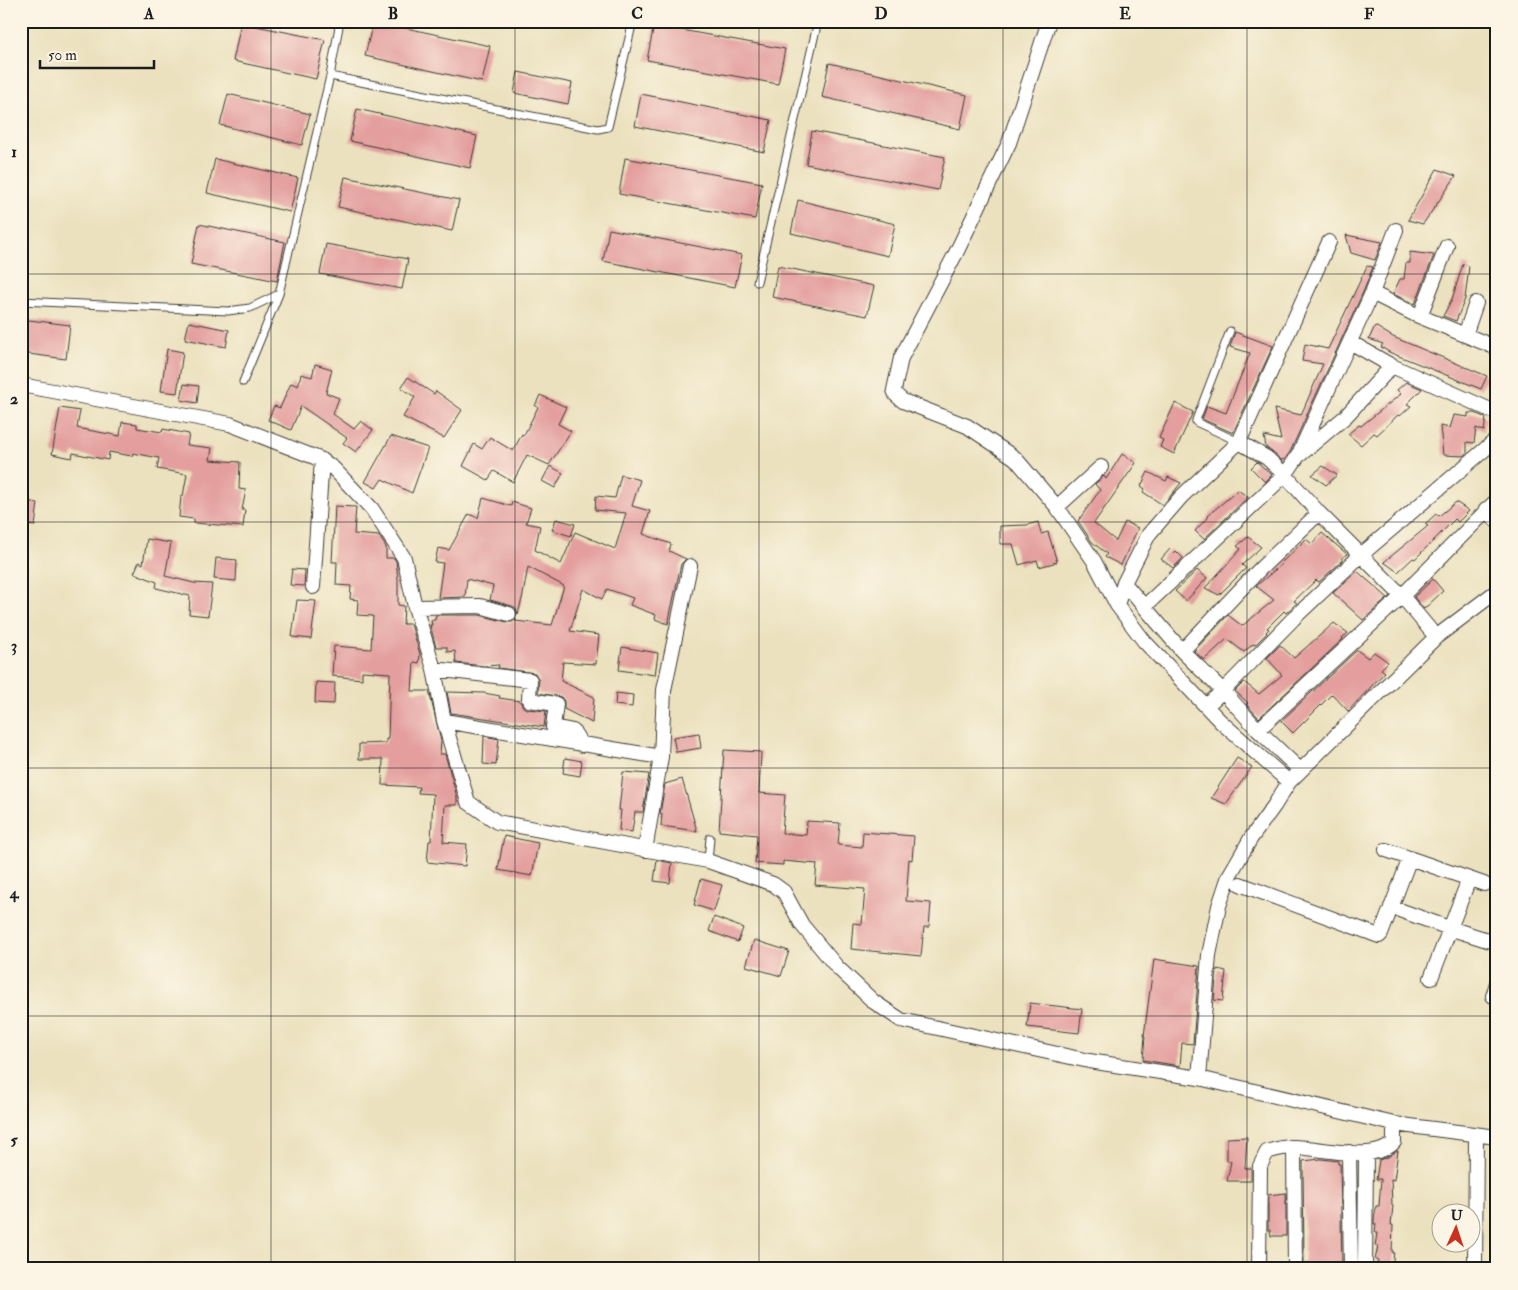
<svg xmlns="http://www.w3.org/2000/svg" width="1518" height="1290" font-family="'IM FELL Double Pica',serif">
<style>
.building{fill:#e39e9d}
.lines{fill:none;stroke-linecap:round;stroke-linejoin:round}
.service-casing{stroke:#3b3a34;stroke-width:9}
.minor-casing{stroke:#3b3a34;stroke-width:16}
.service{stroke:#fff;stroke-width:7}
.minor{stroke:#fff;stroke-width:14}
.grid{fill:none;stroke:#1c1c1c;stroke-width:1;stroke-opacity:0.55}
.neatline{fill:none;stroke:#1c1c1c;stroke-width:2}
.grid-label{font-size:16px;text-anchor:middle;font-weight:bold;fill:#1c1c1c}
</style>
<rect width="100%" height="100%" fill="#fcf5e5"/>
<filter id="ink" filterUnits="userSpaceOnUse"><feTurbulence type="fractalNoise" baseFrequency=".02" numOctaves="2"/><feDisplacementMap in="SourceGraphic" scale="10" xChannelSelector="R" yChannelSelector="G"/><feConvolveMatrix kernelMatrix="1 2 1 2 8 2 1 2 1" color-interpolation-filters="sRGB"/></filter>
<filter id="wash" filterUnits="userSpaceOnUse"><feTurbulence type="fractalNoise" baseFrequency=".0096" numOctaves="4" result="noise"/><feDisplacementMap in="SourceGraphic" scale="20" xChannelSelector="R" yChannelSelector="G"/><feGaussianBlur stdDeviation="1.12" result="paint"/><feColorMatrix in="noise" values="0 0 0 0 0 0 0 0 0 0 0 0 0 0 0 0 0 1.4 0 .05"/><feComposite in="paint" operator="in"/></filter>
<g filter="url(#wash)">
<rect width="100%" height="100%" fill="#ebe1be"/>
<g id="blocks">
<path class="building" d="M373,21L490,46L482,82L365,56Z
M241,23L325,40L316,79L233,61Z
M654,25L785,49L778,84L647,60Z
M829,63L967,95L960,129L822,97Z
M518,72L572,83L568,104L514,93Z
M228,94L310,114L302,145L220,125Z
M641,94L771,120L764,152L635,126Z
M357,109L477,136L470,168L350,141Z
M812,131L945,157L938,190L806,164Z
M625,158L762,183L755,219L619,194Z
M215,159L298,178L290,212L207,193Z
M1437,169L1456,176L1423,224L1408,220Z
M345,177L459,200L452,231L338,207Z
M798,200L895,224L888,256L791,233Z
M199,224L285,242L277,281L191,264Z
M609,229L742,255L735,287L603,261Z
M1346,235L1382,242L1375,260L1351,253Z
M326,244L408,259L402,289L320,274Z
M1410,252L1434,255L1415,304L1393,294L1400,279H1404L1406,263H1410Z
M1463,264L1469,266L1465,299L1456,321L1443,316L1452,299Z
M778,266L874,286L867,316L772,297Z
M1367,266L1373,267L1364,290L1290,452L1285,459L1281,460L1266,447L1264,436L1281,440L1274,409L1301,415L1323,364L1302,361L1305,344L1328,349Z
M21,319L70,325L66,359L21,353Z
M189,322L229,330L226,347L185,339Z
M1375,326L1393,337L1487,376L1481,389L1389,352L1381,347L1383,344L1369,339Z
M1235,332L1273,346L1233,433L1202,419L1207,406L1226,413L1250,353L1230,347Z
M167,349L183,352L177,393L161,391Z
M315,364L332,369L326,393L339,398L333,414L354,429L361,421L373,430L356,452L343,443L347,438L301,406L291,430L268,420L274,406L280,408L291,383L298,386L301,374L312,377Z
M408,377L434,394L436,391L462,410L444,438L403,417L415,397L401,388Z
M1406,382L1422,389L1407,404L1411,406L1400,416L1398,415L1377,435L1374,433L1361,445L1348,434L1359,425L1361,426L1401,394L1397,390Z
M184,384L199,386L197,403L181,400Z
M540,395L566,407L558,424L571,431L549,465L527,455L513,482L494,471L488,480L463,466L474,444L482,449L490,437L513,451L522,434L524,435L538,407L535,406Z
M1175,403L1193,412L1174,454L1160,447L1163,440L1159,438Z
M60,408L80,411L77,428L120,436L122,422L137,424V428L162,432L163,429L189,434L187,445L212,448L210,460L240,462L239,489L246,490L242,510H245L243,527L194,523V519L179,517L181,496H183L187,474L157,469L159,458L133,453L132,456L109,452L108,460L73,453L72,458L52,454Z
M1468,413H1475L1486,418L1484,431L1476,428L1474,443L1467,442V453L1464,456L1443,455L1440,426L1450,428L1454,415L1468,417Z
M391,436L428,448L412,493L382,479L376,488L365,482Z
M1122,454L1136,463L1094,523L1116,541L1125,522L1138,528L1121,565L1105,557L1107,554L1092,542L1078,521L1100,490L1095,484L1104,476L1106,479Z
M1257,462L1272,475L1265,482L1251,468Z
M550,466L563,473L555,488L542,481Z
M1323,466L1337,475L1326,485L1312,475Z
M1148,472L1166,481L1168,477L1181,483L1163,505L1143,492L1145,489L1141,486Z
M621,475L640,480L632,506L650,511L643,534L671,544L669,551L686,559L681,564L668,624L655,619L656,615L630,605L633,598L607,589L602,599L583,589L570,631L599,635L596,664L563,662L561,681L594,697L592,723L564,709V701L561,697L538,693L539,680L535,673L498,668L499,665L484,666L456,663L455,651L447,652V647H436L430,625H432L431,620H435L436,615H479L507,622H512L516,619L515,621L552,625L564,586L528,567L523,595L518,614L516,608L512,606L490,600L493,586L467,579L465,597L438,598L443,563L435,562L438,548L449,550L469,514L478,518L483,498L511,506L512,502L531,508L526,523L540,526L535,550L561,564L575,532L615,549L626,513L595,510L596,496L615,498Z
M1238,490L1248,497L1204,539L1195,531L1208,517L1207,516Z
M21,500L38,503L35,526L21,524Z
M1456,502L1469,511L1458,522L1455,519L1415,559L1413,558L1398,572L1384,562L1428,526L1425,524L1436,514L1439,516Z
M335,506L356,507L354,534L379,536L386,547V558H394L396,561L398,579V605L404,606L403,624H411L420,654L419,663L414,662L412,691H429L441,741L440,754H445L457,797V805H445L443,842L467,844L465,866L427,862L429,841H431L433,794L418,793L419,787L382,785L383,759H359V744L386,743V739H388L390,673L362,671V679L332,676L334,646L371,649L373,616L357,615L358,600L350,599L351,586L336,585L337,562H332Z
M556,519L575,524L571,536L552,530Z
M1038,522L1041,534L1048,532L1057,562L1039,567L1037,560L1019,565L1013,544H1000V526L1027,525Z
M1322,533L1347,554L1341,559L1343,560L1319,582L1316,580L1294,601L1297,603L1286,613L1284,611L1267,628L1269,629L1266,632L1267,633L1255,645L1253,644L1244,652L1227,639L1204,660L1194,651L1228,615L1242,626L1274,600L1256,586L1282,564L1281,563L1306,539L1312,544Z
M1248,537L1261,547L1242,565L1246,568L1219,595L1205,588L1241,549L1237,546Z
M147,539L171,543L165,576L194,583L212,584L208,616L189,614L190,596L156,588L157,582L134,573L139,562L143,564Z
M1170,549L1174,553L1176,551L1183,558L1173,568L1161,559Z
M216,558L237,560L236,581L214,579Z
M292,569L305,570L304,586L290,585Z
M1197,570L1207,578L1186,601L1175,591Z
M1357,571L1388,598L1363,620L1333,593Z
M1433,579L1443,591L1424,609L1414,597Z
M297,600L316,601L311,639L292,637Z
M1334,623L1348,633L1342,638L1343,639L1259,718L1246,704L1248,703L1235,691L1244,682L1259,694L1282,675L1267,658L1280,645L1294,658Z
M622,647L658,653L655,675L619,670Z
M1357,650L1368,658L1374,652L1388,662L1381,669L1385,672L1348,711L1332,694L1293,733L1281,721Z
M316,682L335,683L334,704L315,703Z
M447,692L484,693L500,696L499,698L520,701L523,707L527,709L546,711L544,727L451,713Z
M616,693L633,695L632,707L615,705Z
M699,733L701,748L676,752L673,737Z
M484,736L499,739L496,765L483,764Z
M724,750L761,752L759,793L785,795L782,833L806,835L807,821L840,823L838,845L862,847L863,832L914,836L912,860L909,859L906,901L931,903L929,927H924L921,956L851,949L853,923L862,924L865,889L815,885L817,864L783,861V865L755,863L757,835L719,831Z
M565,758L582,761L580,776L563,773Z
M1237,758L1252,767L1226,804L1211,798Z
M623,772L649,774L643,812H635L632,832L619,830L621,810H619Z
M682,779L697,831L661,826L662,814H660L665,784Z
M504,836L538,843L532,876L498,870Z
M657,860L672,863L670,883L654,881Z
M701,879L722,885L714,911L694,905Z
M714,917L743,928L738,942L709,931Z
M754,940L789,951L781,976L746,966Z
M1154,959L1199,966L1193,1044L1182,1043L1180,1066L1143,1060L1145,1036H1144Z
M1217,969L1226,971L1223,1001L1214,1000Z
M1030,1003L1082,1009L1079,1033L1027,1027Z
M1247,1137L1245,1168H1251V1181H1227L1231,1161H1227V1138Z
M1396,1151H1398L1394,1180L1391,1179L1392,1206H1393L1391,1225H1393L1392,1252H1394L1392,1269H1376L1378,1260H1375L1378,1246H1375L1377,1233H1375L1376,1224H1374V1220L1376,1206H1379L1381,1179H1376L1379,1160L1388,1157Z
M1321,1159L1338,1161V1164H1340L1342,1268L1309,1269L1310,1263H1304L1303,1161Z
M1286,1193V1236H1271L1270,1230H1268V1195Z"/>
</g>
</g>
<g filter="url(#ink)">
<use href="#blocks" fill-opacity="0" stroke="#3b3a34" stroke-width="1"/>
<g class="lines">
<g class="service-casing">
<path id="service" d="M330,76L598,129L608,127L633,21
M757,282L818,21
M21,301L228,311L250,308L279,294
M1230,331L1196,420V422L1239,442
M243,382L279,294L330,76L340,21
M708,861L710,838"/>
</g>
<g class="minor-casing">
<path id="minor" d="M1049,21L1009,143L957,251L901,358L894,390L896,395L903,401L967,426L1015,458L1057,507L1094,561L1117,605L1144,641L1221,722L1289,782
M1372,293L1414,314L1497,348
M1420,316L1447,246
M1465,335L1476,303
M1350,342L1392,366L1497,413
M21,385L230,424L322,460L334,469L372,509L404,558L415,607L434,669L444,721L468,802L497,822L708,861L773,884L784,892L802,925L837,967L874,1002L901,1020L1089,1061L1199,1078L1394,1124L1497,1137
M1239,442L1329,242
M1301,454L1345,417L1392,366
M1057,507L1101,467
M1486,509L1497,521
M1124,583L1182,651L1223,691L1258,730L1300,770
M313,587L322,460
M1117,605L1124,583L1149,534L1181,497L1239,442L1267,458L1285,475L1319,513L1402,596L1436,637L1289,782L1274,806L1251,838L1229,876L1219,906L1209,955L1199,1078
M1145,606L1285,475L1298,456L1372,293L1396,230
M415,607L480,606L509,614
M1436,637L1497,591
M1182,651L1260,569L1319,513
M434,669L530,680L529,700L556,704L553,727L573,731L582,745
M1206,706L1223,691L1293,619L1361,555L1497,439
M444,721L661,757L645,850
M1258,730L1402,596L1497,500
M661,757L664,690L690,566
M1386,850L1484,884
M1240,884L1379,936L1381,934L1410,858
M1391,907L1449,928L1497,943
M1431,978L1469,879
M1493,996L1497,983
M1294,1147L1295,1269
M1349,1152L1351,1269
M1259,1269L1260,1166L1267,1152C1276,1149 1284,1147 1293,1147C1320,1147 1375,1164 1394,1142V1124
M1365,1269L1366,1154
M1475,1269L1476,1135"/>
</g>
<use href="#service" class="service"/>
<use href="#minor" class="minor"/>
</g>
</g>
<path class="grid" d="M271,21V1269M515,21V1269M759,21V1269M1003,21V1269M1247,21V1269M21,274H1497M21,522H1497M21,768H1497M21,1016H1497"/>
<rect width="1518" height="1290" fill="none" stroke="#fcf5e5" stroke-width="55"/>
<g transform="translate(1456 1228) rotate(3)"><circle r="24" fill="#fcf5e5" stroke="#a29e95"/>
<path d="M0-4L9 19L0 12L-9 19Z" fill="#c8321e"/>
<text y="-8" font-size="14" font-weight="bold" text-anchor="middle" fill="#1c1c1c">U</text>
</g>
<path d="M40 60v8h114v-8" fill="none" stroke="#1c1c1c" stroke-width="2.5"/>
<text x="48" y="60" font-size="15" fill="#1c1c1c" stroke="#fcf5e5" stroke-width="4" paint-order="stroke">50 m</text>
<rect x="28" y="28" width="1462" height="1234" class="neatline"/>
<g class="grid-label">
<text x="149" y="19">A</text>
<text x="393" y="19">B</text>
<text x="637" y="19">C</text>
<text x="881" y="19">D</text>
<text x="1125" y="19">E</text>
<text x="1369" y="19">F</text>
<text x="14" y="157">1</text>
<text x="14" y="404">2</text>
<text x="14" y="651">3</text>
<text x="14" y="898">4</text>
<text x="14" y="1145">5</text>
</g>
</svg>
